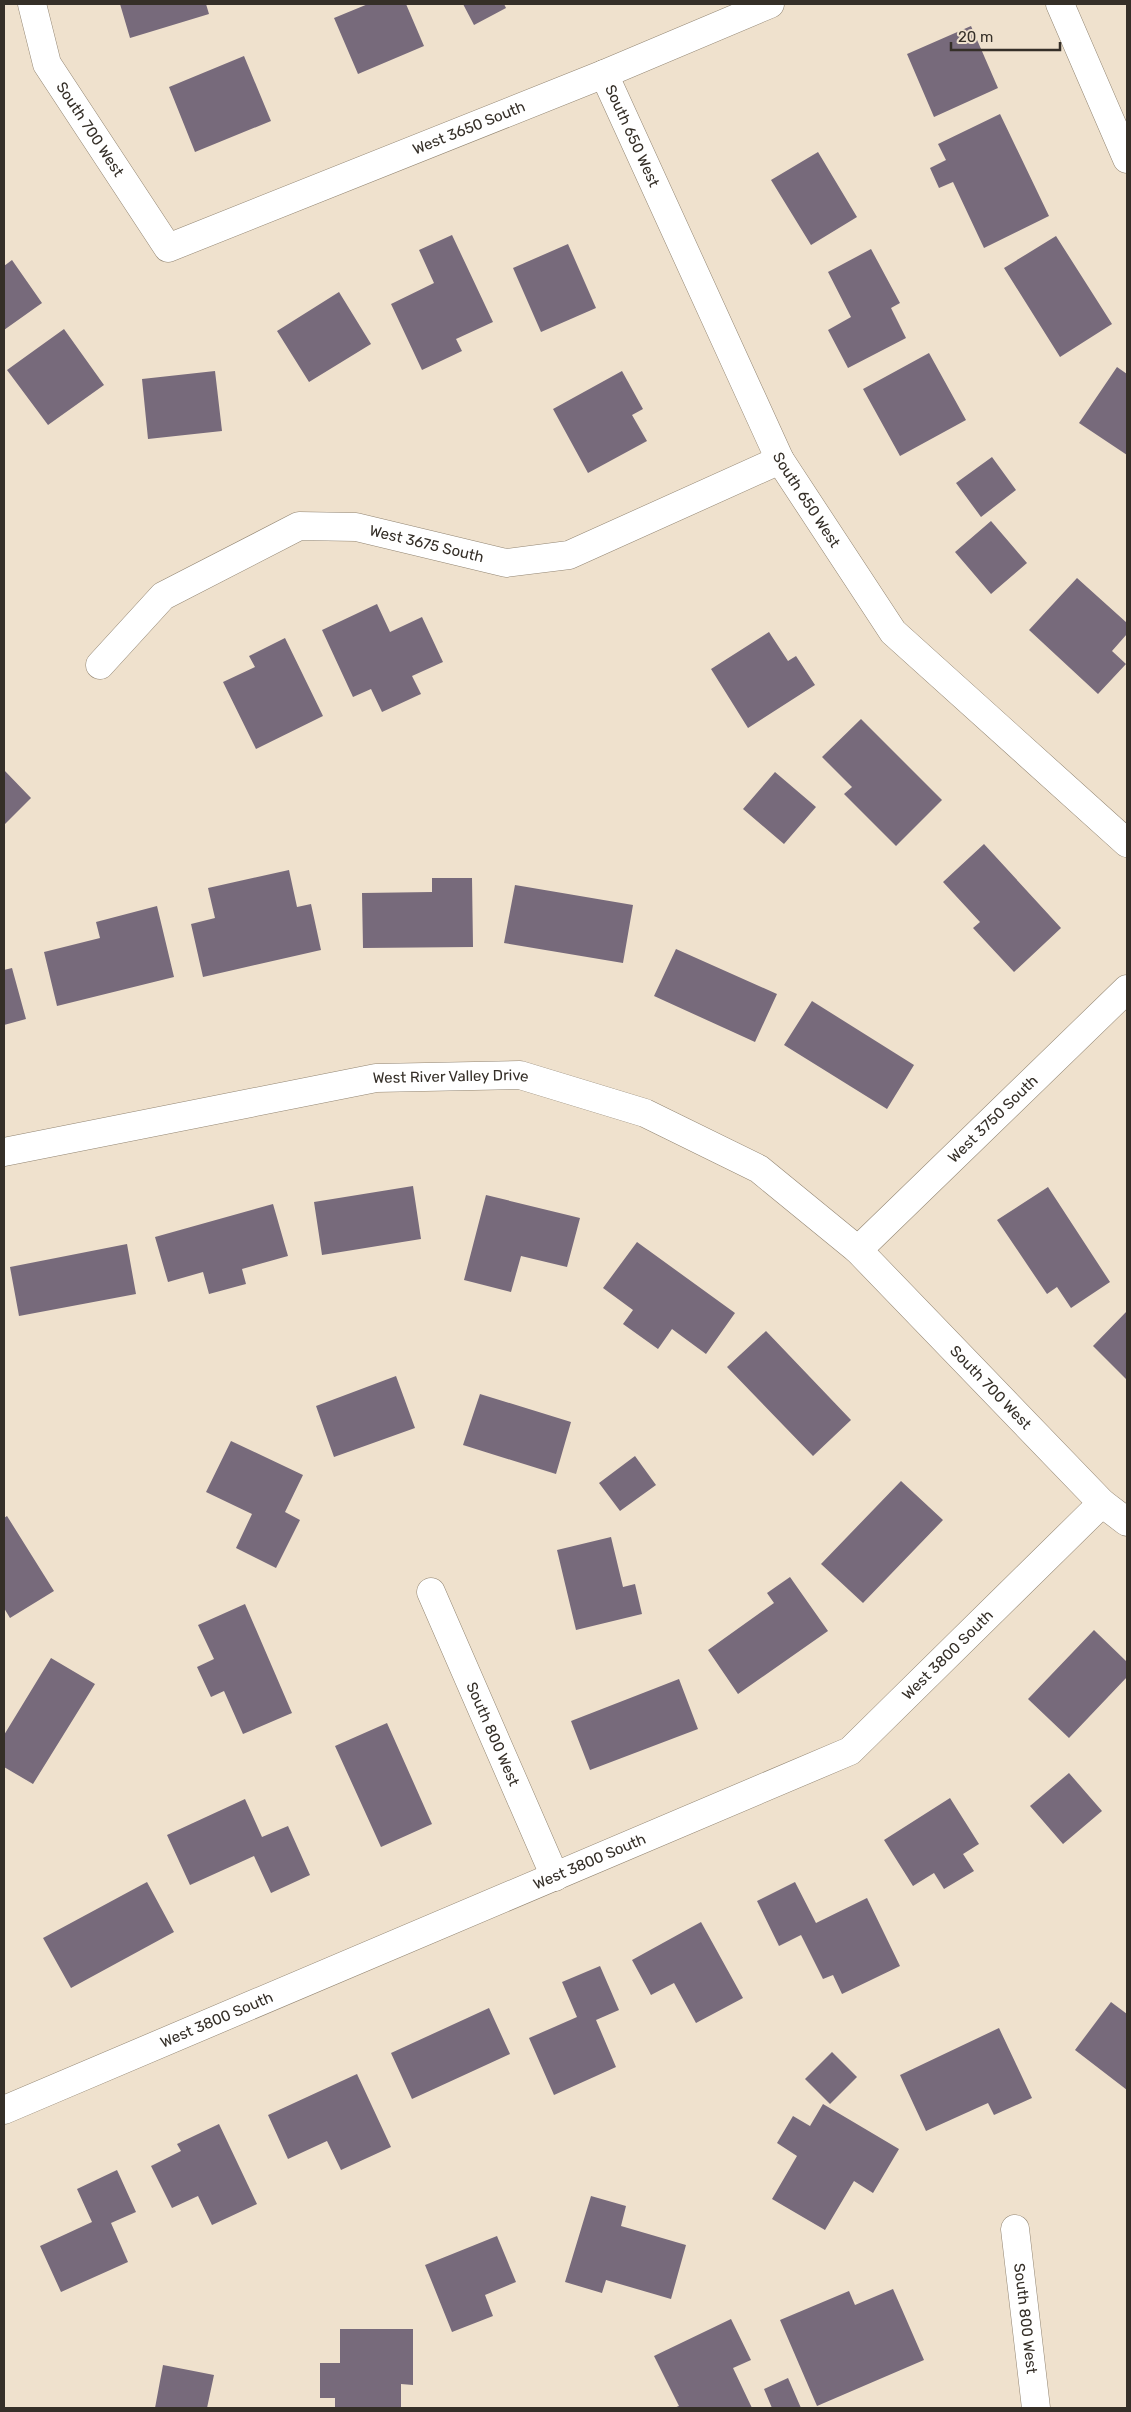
<svg xmlns="http://www.w3.org/2000/svg" width="1131" height="2412" font-family="Rubik,sans-serif">
<style>
.building{fill:#776a7b}
.lines{fill:none;stroke-linecap:round;stroke-linejoin:round}
.minor-casing{stroke:#928572;stroke-width:29}
.minor{stroke:#fff;stroke-width:28}
.labels{text-anchor:middle;stroke-width:5;stroke-linejoin:round;paint-order:stroke}
.street-label{font-size:15px;fill:#352f28;stroke:#efe1cd}
</style>
<rect width="100%" height="100%" fill="#efe1cd"/>
<path class="building" d="M120,4H206L209,14L130,38Z
M368,4H406L424,46L358,74L334,18Z
M463,4H504L506,8L474,25Z
M971,26L998,88L934,117L907,54Z
M244,56L271,121L195,152L169,87Z
M1000,114L1049,216L984,248L953,182L939,188L930,168L946,160L938,144Z
M818,152L857,217L811,245L771,180Z
M452,235L493,322L456,339L462,351L422,370L391,304L434,283L419,250Z
M1056,236L1112,324L1060,357L1004,268Z
M568,244L596,308L541,332L513,268Z
M871,249L900,303L891,308L906,338L848,368L828,330L851,317L828,272Z
M12,260L42,303L4,330V266Z
M339,292L371,344L309,382L277,331Z
M64,329L104,385L48,425L7,370Z
M929,353L966,420L900,456L863,389Z
M1117,367L1127,374V455L1079,423Z
M215,371L222,431L148,439L142,379Z
M622,371L643,409L632,415L647,441L588,473L553,409Z
M992,457L1016,490L981,517L956,483Z
M991,521L1027,563L991,594L955,552Z
M1077,578L1127,623V634L1112,651L1126,664L1098,694L1029,630Z
M377,604L390,632L422,617L443,662L412,676L421,694L382,712L371,689L353,697L322,630Z
M769,632L788,661L796,656L815,685L748,728L711,669Z
M285,638L323,716L256,749L223,682L255,667L249,656Z
M861,719L942,800L896,846L844,794L852,787L822,757Z
M4,770L31,798L4,825Z
M775,772L816,807L784,844L743,809Z
M984,844L1061,928L1014,972L973,928L980,922L943,882Z
M289,870L297,907L311,904L321,950L203,977L191,924L215,918L208,888Z
M432,878H472L473,947L363,948L362,893L432,892Z
M515,885L633,905L623,963L504,943Z
M157,906L174,977L57,1006L44,952L100,938L96,922Z
M676,949L777,994L755,1042L654,996Z
M12,968L26,1019L4,1025V970Z
M812,1001L914,1065L887,1109L784,1045Z
M413,1186L421,1239L322,1255L314,1202Z
M1048,1187L1110,1282L1071,1308L1057,1287L1047,1294L997,1220Z
M486,1195L580,1218L567,1267L521,1256L511,1292L464,1280Z
M273,1204L288,1256L242,1269L246,1284L209,1294L203,1272L168,1282L155,1237Z
M637,1242L735,1313L706,1354L672,1329L658,1349L623,1324L633,1310L603,1288Z
M127,1244L136,1294L19,1316L10,1267Z
M1127,1311V1380L1093,1346Z
M766,1331L851,1420L813,1456L727,1367Z
M396,1376L415,1428L334,1457L316,1406Z
M480,1394L571,1422L556,1474L463,1445Z
M231,1441L303,1475L285,1512L300,1520L276,1568L236,1548L252,1514L206,1492Z
M635,1456L656,1485L620,1511L599,1483Z
M901,1481L943,1520L863,1603L821,1564Z
M7,1516L54,1591L10,1618L4,1608V1518Z
M611,1537L623,1587L635,1584L642,1614L576,1630L557,1550Z
M790,1577L828,1631L738,1694L708,1650L774,1603L767,1593Z
M245,1604L292,1713L243,1734L224,1691L211,1697L197,1667L214,1659L198,1625Z
M1094,1630L1127,1662V1677L1069,1738L1028,1699Z
M51,1658L95,1684L33,1784L4,1767V1735Z
M679,1679L698,1729L590,1770L571,1721Z
M387,1723L432,1824L381,1847L335,1746Z
M1069,1773L1102,1811L1063,1844L1030,1806Z
M950,1798L979,1844L963,1854L974,1871L944,1889L934,1873L913,1886L884,1840Z
M245,1799L262,1837L288,1826L310,1875L271,1893L254,1856L190,1885L167,1835Z
M147,1882L174,1932L71,1988L43,1938Z
M795,1882L816,1923L867,1898L900,1966L842,1994L833,1975L823,1979L801,1935L779,1946L757,1901Z
M701,1922L743,1998L696,2023L674,1983L651,1995L632,1960Z
M600,1966L619,2010L596,2020L616,2067L554,2095L529,2038L577,2017L562,1982Z
M1111,2002L1127,2014V2090L1075,2050Z
M489,2008L510,2054L412,2099L391,2053Z
M999,2028L1032,2098L994,2115L988,2103L926,2131L900,2075Z
M832,2052L857,2077L830,2104L805,2079Z
M357,2074L391,2147L341,2170L327,2141L288,2159L268,2115Z
M823,2104L899,2149L873,2193L854,2181L825,2230L772,2199L797,2156L777,2143L793,2116L810,2126Z
M219,2124L257,2204L212,2225L198,2196L172,2208L151,2166L181,2151L177,2144Z
M117,2170L136,2212L111,2223L128,2262L61,2292L40,2246L92,2222L77,2189Z
M591,2196L626,2206L621,2226L686,2245L671,2299L606,2280L602,2293L565,2282Z
M497,2236L516,2282L485,2295L493,2316L452,2332L425,2265Z
M893,2289L924,2360L817,2406L780,2320L849,2291L855,2305Z
M731,2319L751,2360L733,2368L752,2408H674L679,2406L654,2356Z
M340,2329H413V2385L401,2384V2408H335V2398H320V2363H340Z
M163,2365L214,2375L207,2408H155Z
M788,2378L801,2408H772L764,2389Z"/>
<g class="lines">
<g class="minor-casing">
<g id="minor">
<path id="s1" d="M32,4L47,64L168,248L604,74L770,4"/>
<path d="M1060,4L1127,159"/>
<path id="s2" d="M604,74L780,460L893,632L1127,843"/>
<path id="s3" d="M100,665L163,596L299,526L356,527L506,563L569,555L780,460"/>
<path id="s4" d="M4,1152L376,1078L520,1075L645,1113L759,1169L858,1250L1102,1503L1127,1522"/>
<path id="s5" d="M858,1250L1127,989"/>
<path id="s6" d="M431,1592L555,1877"/>
<path id="s7" d="M4,2110L850,1751L1102,1503"/>
<path id="s8" d="M1015,2229L1036,2408"/>
</g>
</g>
<use href="#minor" class="minor"/>
</g>
<g class="labels">
<g class="street-label">
<text dy="5" stroke="none"><textPath href="#s1" startOffset="606">West 3650 South</textPath></text>
<text dy="5" stroke="none"><textPath href="#s1" startOffset="140">South 700 West</textPath></text>
<text dy="5" stroke="none"><textPath href="#s2" startOffset="68">South 650 West</textPath></text>
<text dy="5" stroke="none"><textPath href="#s2" startOffset="472">South 650 West</textPath></text>
<text dy="5" stroke="none"><textPath href="#s3" startOffset="376">West 3675 South</textPath></text>
<text dy="5" stroke="none"><textPath href="#s4" startOffset="454">West River Valley Drive</textPath></text>
<text dy="5" stroke="none"><textPath href="#s5" startOffset="188">West 3750 South</textPath></text>
<text dy="5" stroke="none"><textPath href="#s4" startOffset="1100">South 700 West</textPath></text>
<text dy="5" stroke="none"><textPath href="#s7" startOffset="1056">West 3800 South</textPath></text>
<text dy="5" stroke="none"><textPath href="#s6" startOffset="155">South 800 West</textPath></text>
<text dy="5" stroke="none"><textPath href="#s7" startOffset="636">West 3800 South</textPath></text>
<text dy="5" stroke="none"><textPath href="#s7" startOffset="231">West 3800 South</textPath></text>
<text dy="5" stroke="none"><textPath href="#s8" startOffset="90">South 800 West</textPath></text>
</g>
</g>
<rect width="1131" height="2412" fill="none" stroke="#352f28" stroke-width="10"/>
<path d="M951 42v8h109v-8" fill="none" stroke="#352f28" stroke-width="2.5"/>
<text x="958" y="42" font-size="15" fill="#352f28" stroke="#efe1cd" stroke-width="4" paint-order="stroke">20 m</text>
</svg>
